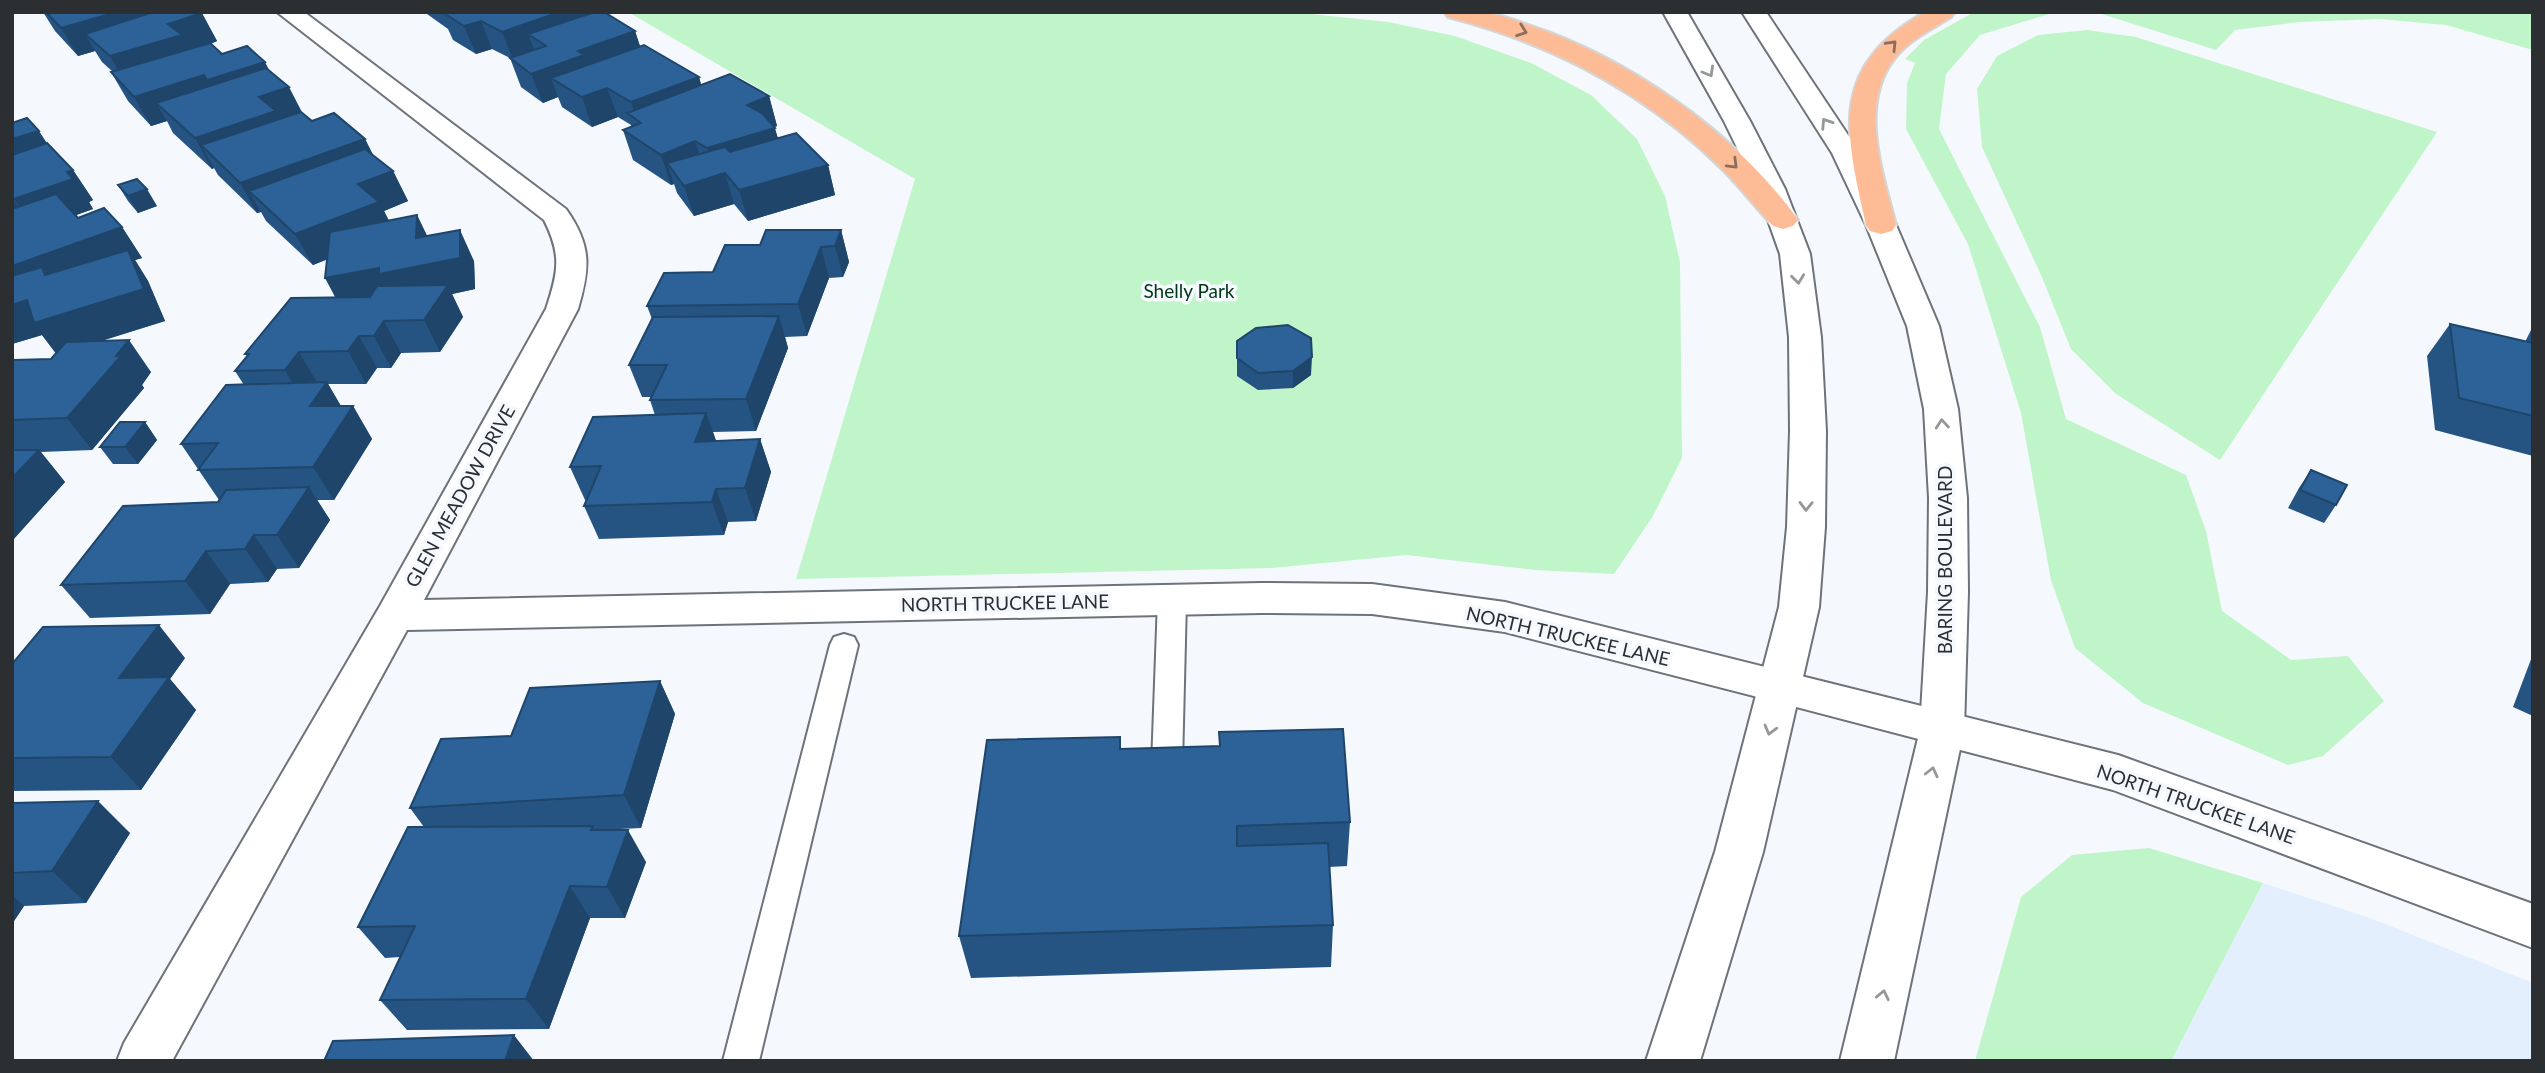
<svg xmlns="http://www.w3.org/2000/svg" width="2545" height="1073" font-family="Lato,sans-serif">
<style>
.built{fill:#e3effd}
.green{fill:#c0f5c9}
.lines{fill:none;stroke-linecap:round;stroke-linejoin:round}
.service-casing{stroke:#6d737a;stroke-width:4}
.minor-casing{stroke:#6d737a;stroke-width:4}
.tertiary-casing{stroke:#6d737a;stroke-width:4}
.secondary-casing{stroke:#6d737a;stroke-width:4}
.primary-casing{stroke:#d5d5d6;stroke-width:4}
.service{fill:#fff;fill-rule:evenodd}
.minor{fill:#fff;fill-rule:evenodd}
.tertiary{fill:#fff;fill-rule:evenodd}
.secondary{fill:#fff;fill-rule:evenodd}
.primary{fill:#fdbb96;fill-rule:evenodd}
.wall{fill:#265482}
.shaded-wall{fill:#1f456a}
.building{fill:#2c6297;stroke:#1f456a;stroke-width:2}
.oneway{stroke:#8a6e5f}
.oneway2{stroke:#969798}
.labels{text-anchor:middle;stroke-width:7;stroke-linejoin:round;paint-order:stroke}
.park-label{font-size:19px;fill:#013614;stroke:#f5f9fe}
.street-label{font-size:19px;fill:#2c2f32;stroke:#f5f9fe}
</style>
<rect width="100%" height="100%" fill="#f5f9fe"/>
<path class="built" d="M2263,883L2370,918L2533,983V1061H2171Z"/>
<path class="green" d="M628,12L1312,14L1388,22L1455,36L1531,63L1591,95L1637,139L1665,196L1680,262L1682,458L1653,516L1614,574L1535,570L1407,555L1272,568L796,579L915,179Z
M1974,12H2075L2049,14L1980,35L1946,74L1939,129L2040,327L2066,419L2186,475L2206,531L2222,611L2291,660L2348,656L2384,701L2323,756L2288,765L2143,703L2075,648L2051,580L2021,413L1968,244L1906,129L1907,83L1915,63L1905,59L1924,40Z
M2095,12H2533V50L2446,25L2379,19L2299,22L2235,30L2216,50Z
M2087,30L2136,37L2437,132L2220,460L2116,394L2071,349L2041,275L1982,147L1977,89L1997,56L2038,35Z
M2149,848L2263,883L2171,1061H1975L2021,897L2072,855Z"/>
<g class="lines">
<g class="service-casing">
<path id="service" d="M1172,590L1182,593L1186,600L1182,765L1178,774L1167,777L1156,774L1152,765L1158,600L1162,593Z
M844,634L854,637L858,645L759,1061H723L830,645L834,637Z"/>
</g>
<g class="minor-casing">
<path id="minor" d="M277,12H304L566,209C592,246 590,268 578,309L424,600L1261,583L1372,584L1505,602L1781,671L1796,675L1802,687L1796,699L1781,703L1505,632L1372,614L1261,613L407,630L172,1061H117L124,1043L380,606L546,309C558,273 562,255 544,220Z"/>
</g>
<g class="tertiary-casing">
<path id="tertiary" d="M1781,671L2118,755L2533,904V948L2113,790L1766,699L1760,687L1766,675Z"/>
</g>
<g class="secondary-casing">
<path id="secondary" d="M1663,12H1687L1750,121L1785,189L1810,254L1821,337L1826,431L1825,527L1819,607L1763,852L1700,1061H1646L1715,852L1779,607L1787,527L1790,431L1789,337L1780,254L1757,189L1724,121Z
M1742,12H1766L1860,153L1896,225L1939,326L1958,409L1967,498L1968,592L1964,730L1894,1061H1840L1920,730L1928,592L1929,498L1924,409L1907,326L1866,225L1832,153Z"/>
</g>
<g class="primary-casing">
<path id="primary" d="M1444,12C1458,12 1473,10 1487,13C1501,15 1515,20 1528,25C1627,57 1738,134 1798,220L1793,226L1783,229L1773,226C1756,208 1741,188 1723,170C1646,93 1553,44 1448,17Z
M1925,12H1955L1951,17C1932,29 1909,40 1895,58C1858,104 1883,174 1896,225L1892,231L1881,234L1870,231L1866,225C1845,131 1828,67 1925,12Z"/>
</g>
<use href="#service" class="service"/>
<use href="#minor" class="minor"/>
<use href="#tertiary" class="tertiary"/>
<use href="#secondary" class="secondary"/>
<use href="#primary" class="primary"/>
</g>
<path class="wall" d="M43,12H201L217,41L211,44L222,54L270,71L302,113L312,121L365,139L373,155L393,171L408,201L384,211L389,221L417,215L427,236L474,261L475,289L452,294L463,317L440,352L401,353L391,368H377L366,384H328L341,406H353L372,439L334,500H317L330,520L299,568L277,569L268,582L230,584L210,614L90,618L61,585L218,502L219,500L181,444L244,385L235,371L247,356L245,354L335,297L327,259L313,265L266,221L261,212L257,213L218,175L214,168L212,169L173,133L167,121L151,126L128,101L111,72H113L102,62L95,51L78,56L55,31Z
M427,12H604L635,31L640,46L699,77L701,85L769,96L777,126L774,127L778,138L828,165L835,195L748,221L734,204L694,216L677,193L674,184L671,185L633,160L623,130L631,126V125L618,117L592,127L562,107L558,97L543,103L521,87L510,58L492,49L476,54L453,40L448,29L427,14Z
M12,123L47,144L73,170L93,200L89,202L93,209L76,215L78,218L122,227L142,258L135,260L148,281L165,321L100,341L151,372L142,385L144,388L92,450L41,452L65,482L12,541V362L51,359L56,353L42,335L12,344Z
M118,185L157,206L138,213L128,201Z
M841,230L849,262L843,277L829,278L807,336L785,337L788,348L756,431L713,432L716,441L760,439L771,472L756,521L728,522L724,535L599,539L584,506L586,500H585L570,467L655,415L650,400L651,397H642L629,365L652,319L647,306L713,272L760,245Z
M2450,324L2525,342L2533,326V456L2435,430L2427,356Z
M1237,341L1311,375L1293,388L1258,390L1237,376Z
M145,422L157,440L138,464H113L100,447Z
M2311,470L2336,505L2324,523L2288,508L2299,488Z
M2533,654V716L2513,707Z
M185,658L170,679L196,710L141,790L12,791V664Z
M660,681L675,714L641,828L599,830L646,862L625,918H590L549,1029L407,1030L380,1000L400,957L385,958L358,927L424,827L410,808L511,736Z
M1120,737L1121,749L1350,822L1347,866L1329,867L1333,925L1331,967L971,978L959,936Z
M12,803L130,833L86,903L24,906L12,924Z"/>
<path class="shaded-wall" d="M117,12H195L202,13L217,41L190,50L127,85L110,56L85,34L95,51L78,56L61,28Z
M560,12H599L528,34L535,52L513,60L502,32Z
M481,21L492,49L476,54L464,26Z
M635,31L644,59L551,78L558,97L543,103L531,74L578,51Z
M265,62L279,90L289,87L304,116L201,145L214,168L212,169L195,138L224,109L207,80Z
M204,75L220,105L156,103L167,121L151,126L134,97Z
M699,77L707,106L641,123L637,120L631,102Z
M607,88L618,117L592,127L582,97Z
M769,96L777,126L755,134L775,128L783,158L725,173L734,204L694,216L684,186L716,176L707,148L747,105Z
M39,131L58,160L12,176V139Z
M365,139L380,169L249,191L261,212L257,213L240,183Z
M695,141L705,172L667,163L674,184L671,185L661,155Z
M828,165L835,195L748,221L739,190Z
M73,170L93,200L89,202L93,209L35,230L14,199L67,172Z
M393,171L408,201L384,211L395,233L313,265L295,234L358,184Z
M147,189L157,206L138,213L128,196Z
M12,198L29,223L12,229Z
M417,215L432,246L460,230L474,261L475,289L452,294L463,317L440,352L424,320L342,310L325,278L416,238Z
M122,227L142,258L135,260L148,281L165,321L57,355L42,335L12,344V266Z
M841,230L849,262L843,277L835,246Z
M821,247L829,278L807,336L798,304Z
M779,316L788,348L756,431L746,399Z
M384,321L401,353L391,368L374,336Z
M359,336L377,368L366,384L348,351Z
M129,340L151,372L142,385L144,388L92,450L67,418Z
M299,352L318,384L304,403L285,370Z
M1312,357L1311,375L1293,388V371Z
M327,382L346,415L310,406Z
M353,406L372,439L334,500L313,467Z
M706,413L718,446L695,442Z
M145,422L157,440L138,464L125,447Z
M760,439L771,472L756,521L745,488Z
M39,450L65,482L12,541V478Z
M309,487L330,520L299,568L277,535Z
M716,489L728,522L724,535L712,502Z
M254,535L277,569L268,582L245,549Z
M206,551L230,584L210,614L185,581Z
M159,625L185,658L170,679L196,710L141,790L111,757L119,678Z
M660,681L675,714L641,828L624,795Z
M98,801L130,833L86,903L52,871Z
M628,830L646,862L625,918L607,887Z
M570,886L590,918L549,1029L526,999Z
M12,895L24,906L12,924Z
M514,1035L534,1061H505Z"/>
<path class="building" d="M46,12H117L61,28Z
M153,12H201L202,13L168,24L182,35L110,56L85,34Z
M442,12H560L502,32L481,21L464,26Z
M595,12H604L635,31L578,51L584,55L531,74L510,58L546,46L528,34Z
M210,43L222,54L247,46L265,62L207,80L204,75L134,97L111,72Z
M644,45L699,77L631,102L607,88L582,97L551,78Z
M266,68L289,87L259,97L276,111L195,138L156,103Z
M730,74L769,96L747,105L762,113L775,128L707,148L695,141L661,155L623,130L641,123L627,113Z
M301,112L312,121L334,113L365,139L240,183L201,145Z
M27,118L39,131L12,139V123Z
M796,133L828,165L739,190L725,173L684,186L667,163L725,147L730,152Z
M47,143L73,170L67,172L73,179L14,199L12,197V155Z
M365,149L393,171L358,184L379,202L295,234L249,191Z
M137,179L147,189L128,196L118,185Z
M56,194L78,218L104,208L122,227L12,266V209Z
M417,215L416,238L460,230V258L379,274V268L325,278L330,232Z
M766,230H841L835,246L821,247L798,304L647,306L664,273L713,272L725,245H760Z
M128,250L144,289L34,323L27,300L12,305V276L42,267L45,275Z
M448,285L424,320L384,321L374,336H359L348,351L299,352L285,370L235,371L249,354H245L291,298L370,297L377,286Z
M779,316L746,399L650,400L667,365H629L653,317Z
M2450,324L2533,343V416L2459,398Z
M1288,325L1311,338L1312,357L1293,371L1258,373L1237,358V341L1256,328Z
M129,340L116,356H121L67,418L12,420V362L14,360L51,359L66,342Z
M327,382L310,406H353L313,467L198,470L218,443L181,444L226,385Z
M706,413L695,442L760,439L745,488L716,489L712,502L584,506L601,466L570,467L593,417Z
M120,422H145L125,447H100Z
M12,450H39L12,478Z
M2311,470L2347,485L2336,505L2300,490Z
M309,487L277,535H254L245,549L206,551L185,581L61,585L123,506L218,502L226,490Z
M159,625L119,678L169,677L111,757L12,758V664L43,627Z
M660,681L624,795L410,808L441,739L511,736L530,688Z
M1343,729L1350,822L1237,826V846L1328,843L1333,925L959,936L987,740L1120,737V749L1220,746L1219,732Z
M98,801L52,871L12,873V803Z
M593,826L591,830H628L607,887L570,886L526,999L380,1000L415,926L358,927L408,827Z
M514,1035L505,1061H324L333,1041Z"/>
<defs><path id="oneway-chevron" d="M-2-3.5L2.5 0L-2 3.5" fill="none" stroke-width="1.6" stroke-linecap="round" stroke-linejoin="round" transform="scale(1.75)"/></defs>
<g class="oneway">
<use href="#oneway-chevron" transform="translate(1522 31) rotate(20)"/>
<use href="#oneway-chevron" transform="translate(1892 45) rotate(-46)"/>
<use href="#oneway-chevron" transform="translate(1733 164) rotate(45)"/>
</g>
<g class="oneway2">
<use href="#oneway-chevron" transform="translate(1709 72) rotate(60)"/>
<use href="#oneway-chevron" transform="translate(1826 123) rotate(-123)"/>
<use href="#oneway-chevron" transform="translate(1798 279) rotate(83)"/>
<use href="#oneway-chevron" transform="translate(1942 424) rotate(-95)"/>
<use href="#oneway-chevron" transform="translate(1806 506) rotate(91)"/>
<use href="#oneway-chevron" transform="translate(1770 730) rotate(105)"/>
<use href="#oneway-chevron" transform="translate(1932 772) rotate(-77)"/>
<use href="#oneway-chevron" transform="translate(1883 995) rotate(-78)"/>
</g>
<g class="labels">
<g class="park-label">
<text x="1189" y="298">Shelly Park</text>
</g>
<g class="street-label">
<text transform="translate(460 496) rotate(-61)" y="7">GLEN MEADOW DRIVE</text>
<text transform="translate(1945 560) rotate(-90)" y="7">BARING BOULEVARD</text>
<text transform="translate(1005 603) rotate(-1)" y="7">NORTH TRUCKEE LANE</text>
<text transform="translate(1568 636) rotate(13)" y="7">NORTH TRUCKEE LANE</text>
<text transform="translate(2196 804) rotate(19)" y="7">NORTH TRUCKEE LANE</text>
</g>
</g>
<rect width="2545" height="1073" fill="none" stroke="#2c2f32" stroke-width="28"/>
</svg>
